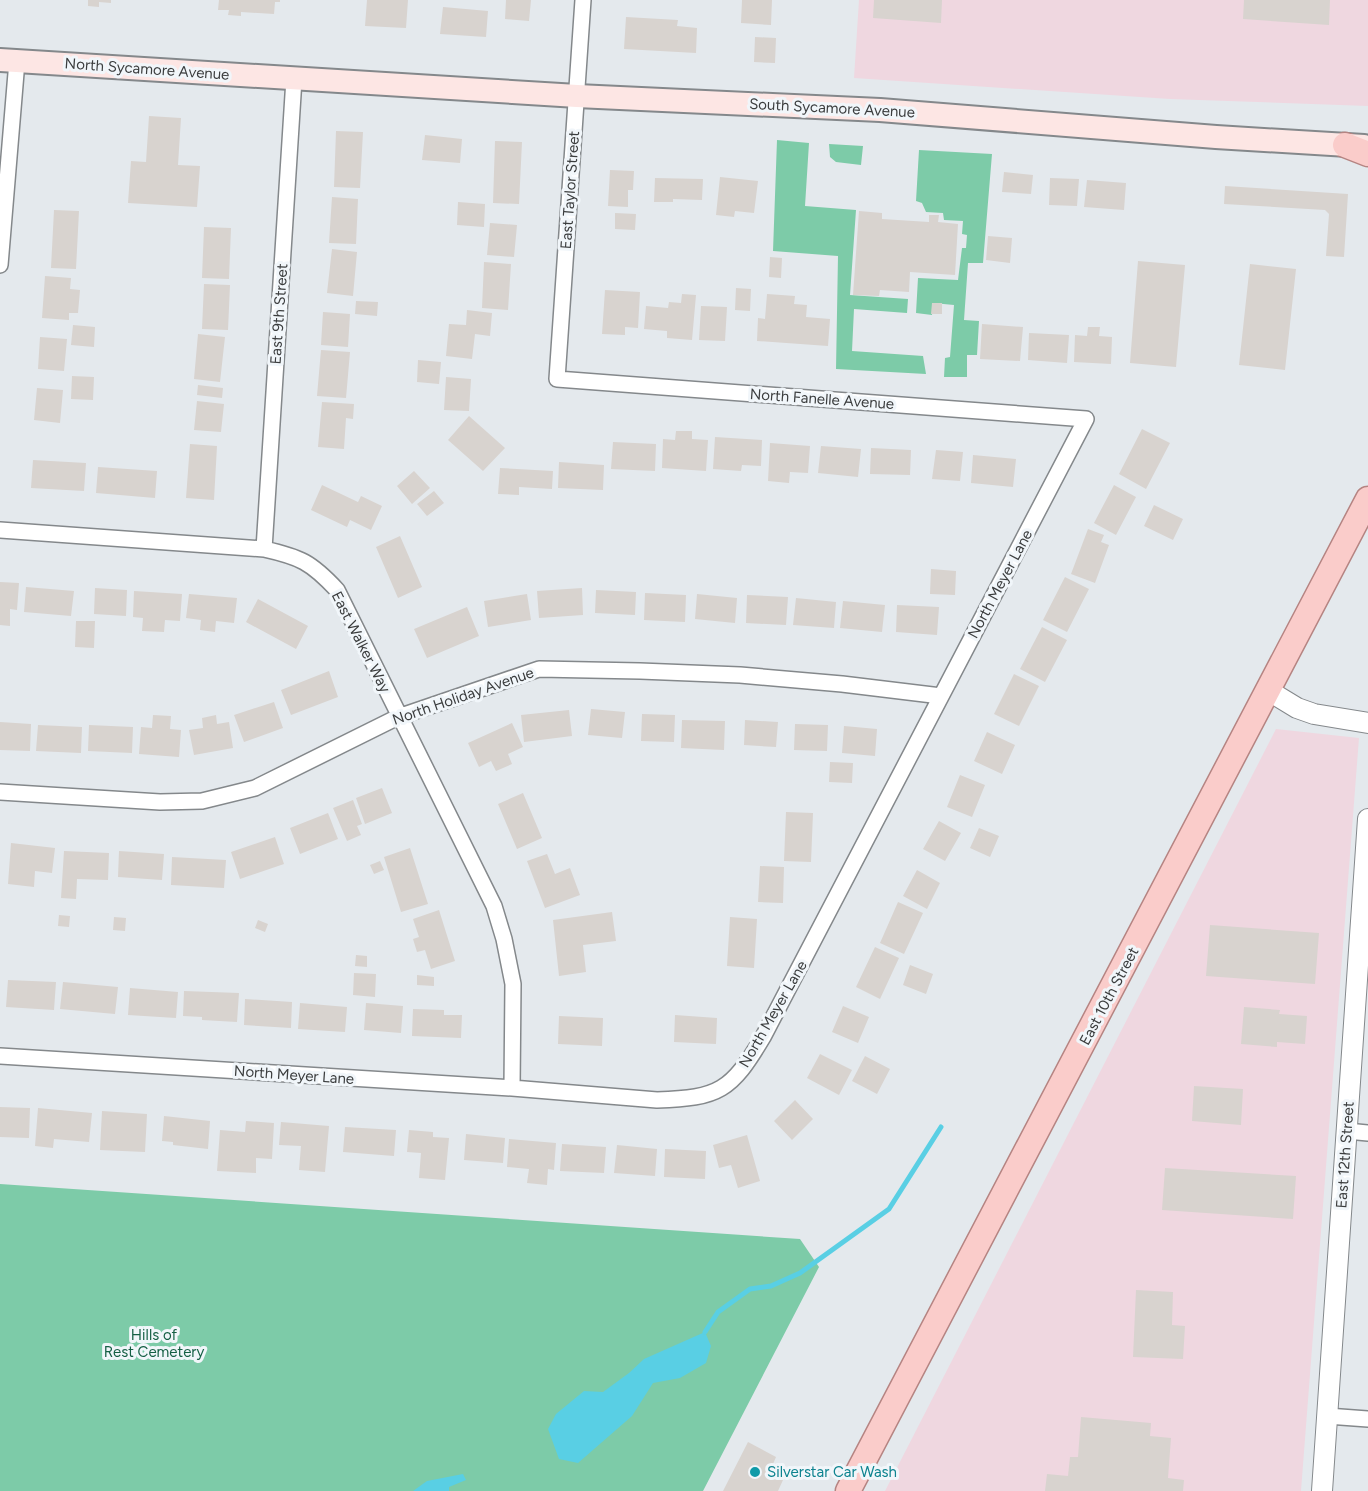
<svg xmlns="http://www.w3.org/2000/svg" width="1368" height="1491" font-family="Figtree,sans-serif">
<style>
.commercial{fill:#efd7e0}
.green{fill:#7dcba8}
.water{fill:#59cfe4}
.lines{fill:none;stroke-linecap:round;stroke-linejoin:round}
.stream{stroke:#59cfe4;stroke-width:5}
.building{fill:#d8d3cf}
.minor-casing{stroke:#84888b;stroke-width:18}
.tertiary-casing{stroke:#84888b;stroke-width:22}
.secondary-casing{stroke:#84888b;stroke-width:26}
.primary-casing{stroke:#b58482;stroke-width:27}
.minor{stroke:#fff;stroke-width:15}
.tertiary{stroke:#fff;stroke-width:20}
.secondary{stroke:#fde6e4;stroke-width:22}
.primary{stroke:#faccca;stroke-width:24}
.culture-dot{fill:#0f9aa8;stroke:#f1f6fa;stroke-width:2}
.labels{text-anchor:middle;stroke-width:6;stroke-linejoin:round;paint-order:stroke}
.street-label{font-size:15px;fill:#3b3d3e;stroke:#f1f6fa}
.park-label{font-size:15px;fill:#155f44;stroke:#f1f6fa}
.culture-label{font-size:15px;fill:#0d838f;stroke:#f1f6fa;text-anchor:start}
</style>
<rect width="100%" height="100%" fill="#e4e9ed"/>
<path class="commercial" d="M859,0H1368V106L1170,99L854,78Z
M1276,729L1359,738L1301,1491H885Z"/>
<path class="green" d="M777,140L809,143L805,206L856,210L850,295L908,299L907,313L854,309L852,351L923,356L926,374L836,369L838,256L773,251Z
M829,144L863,146L861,165L836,162L830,157Z
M919,150L992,154L983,263H968L964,320L979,321L977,355H967V377H944L945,358L950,357L954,305L933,303L932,315L916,313L918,278L958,280L962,248H966L967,235L962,234L963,221L944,220L943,213L926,212L922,203L916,201Z
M0,1184L800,1239L819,1267L703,1491H0Z"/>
<path class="water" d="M705,1332L711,1346L706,1363L680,1378L653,1383L632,1416L578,1463L559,1459L548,1429L556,1414L584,1391L603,1392L629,1373L644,1359Z
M463,1474L466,1480L449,1487V1491H413L427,1481Z"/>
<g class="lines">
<path class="stream" d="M705,1332L718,1312L750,1289L771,1286L800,1273L889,1209L941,1127"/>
</g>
<path class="building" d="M88,0H111V3L99,2V7L88,6Z
M219,0H280V2H275L274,14L241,12V16L228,15L229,10H218Z
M367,0H408L406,28L365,26Z
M506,0H531L529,21L505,19Z
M742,0H772L771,25L741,23Z
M874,0H942L941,23L873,18Z
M1244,0H1330L1329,25L1243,19Z
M443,7L488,11L486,37L440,34Z
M626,17L678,20L677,26L697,28L696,53L624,49Z
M755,37L776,38L775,63L754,62Z
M149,116L181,118L178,165L200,166L197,207L128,203L131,161L146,162Z
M336,131L363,132L360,188L334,187Z
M425,135L462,139L460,163L422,160Z
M495,141L522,142L519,204L493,203Z
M610,170L634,171L633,190H628V207L608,206Z
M1004,172L1033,175L1031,194L1002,192Z
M720,177L758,181L754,213L735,211L734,217L716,215Z
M655,178L703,179L702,200L673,199V202H654Z
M1050,178L1079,179L1077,206L1049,205Z
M1087,180L1126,183L1124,210L1084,207Z
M1225,186L1348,194L1344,257L1326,256L1329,214L1325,210L1224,204Z
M332,197L358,199L356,244L329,243Z
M458,202L485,204L484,227L457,225Z
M54,210L79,211L76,269L51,268Z
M859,211L882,213V219L929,222V215H939L938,222L958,224L955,275L910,272L909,292L880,290L879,296L853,295Z
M615,213L636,214L635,230L615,229Z
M490,223L517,225L514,257L487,255Z
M204,227L231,228L229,279L202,278Z
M988,236L1012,238L1010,263L986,260Z
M332,249L357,252L353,296L327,293Z
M770,257L782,258L781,278L769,277Z
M1138,261L1185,265L1176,367L1130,363Z
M484,262L511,264L508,310L482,308Z
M1250,264L1296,269L1285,370L1239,365Z
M45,276L71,278L70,289L80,290L78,313H69V320L42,318Z
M204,284L230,285L228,330L202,329Z
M736,288L751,289L750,311L735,310Z
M605,290L640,292L638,328L625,327V335L602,334Z
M682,294L696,295L692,340L667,338V331L644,329L646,306L668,308L669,302L681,303Z
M767,294L795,296L794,304L807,305L806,317L830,319L828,346L757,341L758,318L765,319Z
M356,301L378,302L377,316L355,314Z
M932,303H942V314H931Z
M701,306L727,307L725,341L699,340Z
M467,310L492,313L490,336L475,334L472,359L446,356L449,324L466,325Z
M323,312L350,314L348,347L321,345Z
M982,324L1023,327L1020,361L980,359Z
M73,325L95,327L94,347L71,345Z
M1088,327H1100L1099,336L1112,337L1111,364L1074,362L1075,335L1087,336Z
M1029,333L1069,335L1067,363L1028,360Z
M198,334L225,337L220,382L194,379Z
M40,337L67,339L64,371L38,369Z
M321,350L350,352L346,398L317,396Z
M418,360L441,362L439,384L417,382Z
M72,376L94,377L93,400L71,399Z
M446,377L471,379L469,411L444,410Z
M198,385L223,388L222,398L197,395Z
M37,388L63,390L60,423L34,420Z
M197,401L224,404L221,432L194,430Z
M322,402L354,404L353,419L346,418L344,449L318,447Z
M469,416L505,448L483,471L448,440Z
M1142,429L1170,443L1146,489L1119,474Z
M676,431H692V439L708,440L706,471L662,468L663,439L675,440Z
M715,437L762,440L761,466L742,465L741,471L713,469Z
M613,442L656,444L655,471L611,469Z
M770,443L810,446L808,473L790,472L789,483L768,481Z
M190,444L217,446L214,500L186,498Z
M821,446L861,449L858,477L818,473Z
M871,448L911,450L910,475L870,474Z
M936,450L963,452L960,481L932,479Z
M973,455L1016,459L1013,487L971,483Z
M33,460L86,463L84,491L31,488Z
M559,462L604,465L603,490L558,488Z
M98,467L157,471L155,498L96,493Z
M500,468L553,471L552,489L519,487V495L498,494Z
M414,471L430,488L412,504L397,486Z
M322,485L358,502L361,496L382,506L371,530L350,520L347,527L311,510Z
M1114,485L1136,497L1116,535L1094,523Z
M434,491L444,503L427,516L417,504Z
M1154,505L1183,519L1173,540L1144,526Z
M1088,529L1104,535L1101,542L1109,545L1095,583L1071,574Z
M400,536L422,587L398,598L376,547Z
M931,569L956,571L955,595L930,594Z
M1065,577L1089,589L1067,632L1043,620Z
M0,582L19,583L17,610L10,609V626L0,625Z
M26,587L74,591L71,616L24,612Z
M95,588L127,590L126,616L94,614Z
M582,588L583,615L539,618L537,591Z
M596,590L636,592L635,615L595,613Z
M134,591L182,594L180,621L165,620L164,632L142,631L143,618L133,617Z
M645,593L686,595L685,622L644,620Z
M189,594L237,598L234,623L216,621L215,632L200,630L201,620L186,618Z
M527,594L531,620L488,627L484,601Z
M697,594L737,598L735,623L695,619Z
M747,595L788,597L786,625L746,623Z
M796,598L836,602L834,628L793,625Z
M258,599L308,626L296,649L246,622Z
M843,601L885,605L882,632L840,628Z
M897,605L939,607L937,635L896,632Z
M467,607L479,636L427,658L414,629Z
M76,621H95L94,648L75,647Z
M1042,627L1067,640L1045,682L1020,669Z
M329,671L338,697L291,715L281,690Z
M1014,674L1039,686L1019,726L994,714Z
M274,702L283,728L244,742L234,715Z
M591,709L625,712L622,738L588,735Z
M569,710L572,736L524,742L521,715Z
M642,714L675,715L674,742L641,741Z
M153,715L171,716L170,729L181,730L179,757L139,754L141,727L152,728Z
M216,715L217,724L229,722L233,748L194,755L189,730L203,728L202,718Z
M682,720L725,721L724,750L681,748Z
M745,720L778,722L776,747L744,745Z
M0,722L31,724L30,751L0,750Z
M512,723L523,747L508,754L512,764L496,771L491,761L479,767L468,743Z
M795,724L828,725L827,751L794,750Z
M38,725L82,727L81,753L36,751Z
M89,725L133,727L132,753L88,751Z
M844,726L877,729L875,756L842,753Z
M987,732L1015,745L1002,774L974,761Z
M830,762L853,763L852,783L829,782Z
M960,775L985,785L972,817L947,807Z
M382,788L392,813L365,824L356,798Z
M523,793L542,838L517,849L498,804Z
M353,800L362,824L357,826L361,835L347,841L333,808Z
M786,812L813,813L811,862L784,861Z
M328,813L338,839L300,854L290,828Z
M939,821L961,833L945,861L923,849Z
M979,828L999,836L990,857L970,848Z
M275,837L284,864L240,879L231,852Z
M11,843L55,848L52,873L35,871L34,887L8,884Z
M410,848L428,904L401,912L384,857Z
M64,851L109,853L108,880L77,879L76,899L61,898Z
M119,851L164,854L162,880L118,877Z
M547,854L555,874L570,868L580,895L545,908L527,861Z
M172,857L226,860L224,888L171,885Z
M380,861L384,870L374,874L370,865Z
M760,866L784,867L783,903L758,902Z
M917,870L940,883L927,909L903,896Z
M898,902L923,913L904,954L880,943Z
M439,910L455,961L431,969L425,950L417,952L413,939L419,937L413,919Z
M612,912L616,941L583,945L586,972L559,976L553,920Z
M59,915L70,916L69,927L58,926Z
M114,917L126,918L125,931L113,930Z
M730,917L757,919L754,968L727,966Z
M258,920L268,924L265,932L255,928Z
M1210,925L1319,933L1315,984L1206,976Z
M875,947L899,958L880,999L856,987Z
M356,955L367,956V967L355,966Z
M910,965L933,974L926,994L903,985Z
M354,973L376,974L375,997L353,995Z
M417,975L434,977V986L417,985Z
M8,980L56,982L54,1010L6,1007Z
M63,982L118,987L115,1014L60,1009Z
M130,988L178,992L176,1018L128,1015Z
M184,991L239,993L237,1022L202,1020V1017L183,1016Z
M245,999L292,1002L291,1028L244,1025Z
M300,1003L347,1007L345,1032L298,1029Z
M366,1003L403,1006L401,1033L364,1030Z
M843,1006L869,1017L858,1043L832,1032Z
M1244,1007L1280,1010L1279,1014L1307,1016L1305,1044L1277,1042V1047L1241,1044Z
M413,1009L444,1010V1015H462L461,1038L412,1036Z
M675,1015L717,1018L716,1044L674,1042Z
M559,1016L603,1018L602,1046L558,1044Z
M820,1054L852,1070L839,1095L807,1078Z
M865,1056L890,1069L877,1094L852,1081Z
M1194,1086L1243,1089L1241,1125L1192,1121Z
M795,1100L813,1119L792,1140L774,1121Z
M0,1107L30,1108L29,1138L0,1137Z
M38,1108L92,1113L89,1142L54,1139L53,1148L35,1146Z
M102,1111L147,1114L145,1152L100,1150Z
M164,1116L210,1121L208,1149L173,1145V1142L162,1141Z
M246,1121L274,1123L272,1159L256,1158V1173L217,1171L220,1130L245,1132Z
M281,1122L329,1126L325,1172L299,1170L301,1146L279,1145Z
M345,1127L396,1130L394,1156L343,1152Z
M409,1130L433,1132V1137L449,1138L445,1180L419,1178L421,1153L407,1152Z
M466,1134L505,1138L503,1163L464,1160Z
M747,1135L760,1181L738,1188L731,1165L719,1168L713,1145Z
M509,1139L556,1143L554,1170L548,1169L547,1185L527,1183L529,1169L507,1167Z
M562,1144L606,1147L604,1173L560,1171Z
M617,1145L657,1149L655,1176L614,1173Z
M665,1149L706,1151L705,1179L664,1177Z
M1165,1168L1296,1176L1293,1219L1162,1210Z
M1136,1290L1173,1292L1172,1325L1185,1326L1183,1359L1133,1357Z
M1081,1417L1151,1423L1150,1436L1171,1438L1168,1478L1184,1480L1183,1491H1045L1047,1474L1068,1476L1070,1457H1078Z
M748,1442L776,1457L773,1464L783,1480L778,1491H723Z"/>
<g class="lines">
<g class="minor-casing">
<path id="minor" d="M0,265L17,61
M0,530L264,549C300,557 311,562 337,590L494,906L504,939L513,984L512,1088
M264,549L294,79
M0,792L160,802L202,801L255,788L398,717L539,669L640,671L740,675L842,684L941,696
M0,1056L512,1088L657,1100C719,1098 731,1091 763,1037L1086,419L557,379L583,0
M1347,1131L1368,1133
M1327,1416L1368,1419"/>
</g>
<g class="tertiary-casing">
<path id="tertiary" d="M1269,691L1297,708L1314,714L1368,723
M1322,1491L1368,819"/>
</g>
<g class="secondary-casing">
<path id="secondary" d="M0,60L577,96L880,110L1216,137L1364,146"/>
</g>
<g class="primary-casing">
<path id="primary" d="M1345,145L1368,154
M848,1491L1368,499"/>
</g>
<use href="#minor" class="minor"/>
<use href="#tertiary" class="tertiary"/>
<use href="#secondary" class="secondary"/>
<use href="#primary" class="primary"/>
</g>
<circle class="culture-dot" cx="755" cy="1472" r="6"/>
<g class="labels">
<g class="street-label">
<text transform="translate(147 69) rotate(4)" y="5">North Sycamore Avenue</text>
<text transform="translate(832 108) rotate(3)" y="5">South Sycamore Avenue</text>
<text transform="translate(570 190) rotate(-86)" y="5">East Taylor Street</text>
<text transform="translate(279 314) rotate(-86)" y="5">East 9th Street</text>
<text transform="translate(822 399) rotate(4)" y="5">North Fanelle Avenue</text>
<text transform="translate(1000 584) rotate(-62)" y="5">North Meyer Lane</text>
<text transform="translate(361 642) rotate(63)" y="5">East Walker Way</text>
<text transform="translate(463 696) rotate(-19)" y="5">North Holiday Avenue</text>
<text transform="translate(1109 996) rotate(-62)" y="5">East 10th Street</text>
<text transform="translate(773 1014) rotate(-60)" y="5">North Meyer Lane</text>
<text transform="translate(294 1075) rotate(4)" y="5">North Meyer Lane</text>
<text transform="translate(1345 1155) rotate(-86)" y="5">East 12th Street</text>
</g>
<g class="park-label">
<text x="154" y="1340">Hills of<tspan x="154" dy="17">Rest Cemetery</tspan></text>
</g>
<g class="culture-label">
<text x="767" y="1477">Silverstar Car Wash</text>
</g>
</g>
</svg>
